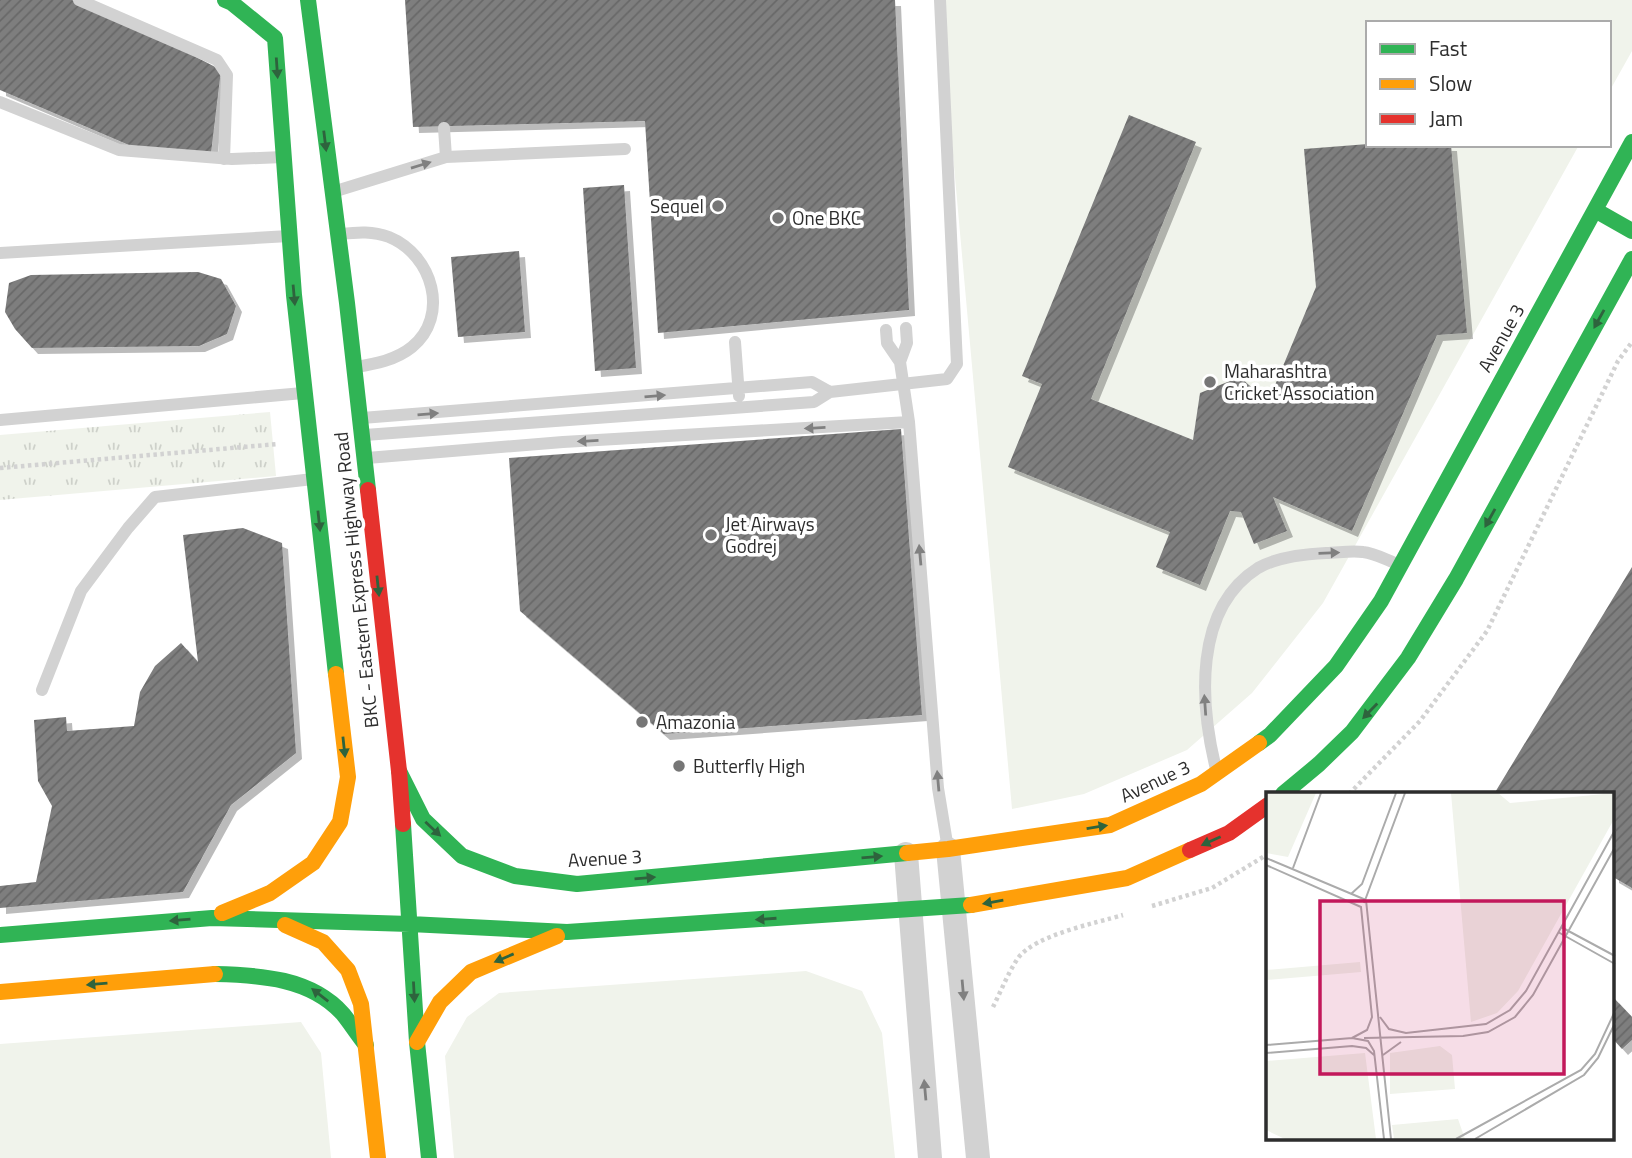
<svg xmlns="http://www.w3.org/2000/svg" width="1632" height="1158" font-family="'Titillium Web',sans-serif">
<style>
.grass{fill:#f0f3eb}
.park{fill:url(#park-tufts)}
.building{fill:url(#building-hatch);filter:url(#shadow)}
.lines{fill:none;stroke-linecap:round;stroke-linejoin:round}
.path{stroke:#d2d2d2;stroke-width:4.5;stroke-dasharray:3.5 3.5;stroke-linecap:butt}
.lane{stroke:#d2d2d2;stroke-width:12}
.street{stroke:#d2d2d2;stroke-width:24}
.fast{stroke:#30b455;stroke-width:16}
.slow{stroke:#ff9f0a;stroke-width:16}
.jam{stroke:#e5322d;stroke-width:16}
.oneway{fill:#2e633d}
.oneway2{fill:#808080}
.poi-dot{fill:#767676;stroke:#fff;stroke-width:2.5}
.labels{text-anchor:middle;stroke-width:7;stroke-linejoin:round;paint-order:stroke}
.poi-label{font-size:19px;fill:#2d2d2d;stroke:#fff;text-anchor:start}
.street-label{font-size:19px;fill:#2d2d2d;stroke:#fff}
.inset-road{fill:none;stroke:#ababab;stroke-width:2}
.view{fill:#c2185b;fill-opacity:0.15;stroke:#c2185b;stroke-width:3.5}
.inset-edge{fill:none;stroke:#2d2d2d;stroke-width:3.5}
</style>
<defs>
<pattern id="park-tufts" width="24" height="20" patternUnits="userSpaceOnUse" patternTransform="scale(1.75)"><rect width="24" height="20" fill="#f0f3eb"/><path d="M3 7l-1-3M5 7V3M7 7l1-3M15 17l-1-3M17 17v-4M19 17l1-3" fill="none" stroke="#ced1ca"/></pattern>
<pattern id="building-hatch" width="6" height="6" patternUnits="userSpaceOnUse" patternTransform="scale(1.75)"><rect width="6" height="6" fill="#7e7e7e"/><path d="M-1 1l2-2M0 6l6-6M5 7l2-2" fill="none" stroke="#686868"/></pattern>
<filter id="shadow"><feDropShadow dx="6" dy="6" stdDeviation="0" flood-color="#0004"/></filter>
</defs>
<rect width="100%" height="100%" fill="#fff"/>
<path class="grass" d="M939,0H1632V51L1609,92V23H1368V145H1579L1323,603L1252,693L1187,750L1084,794L1012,809Z
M806,971L862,991L882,1033L895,1158H454L445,1056L467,1017L499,993Z
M301,1022L321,1053L331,1158H0V1044Z"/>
<path class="park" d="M270,412L276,476L0,500V435Z"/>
<path class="building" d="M0,0H72L137,26L221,70L211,153L136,148L0,90Z
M405,0H895L909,310L658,333L645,121L413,127Z
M1129,115L1196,142L1091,399L1193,440L1200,393L1240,377L1268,402L1316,287L1304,149L1368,144L1451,145L1467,333L1437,335L1352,531L1273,497L1287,531L1254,544L1241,512L1230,511L1200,585L1156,567L1170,532L1008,467L1042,384L1022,376Z
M624,185L636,368L595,371L583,188Z
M519,251L525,332L458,337L451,257Z
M198,272L221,279L236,306L227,334L199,346L32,348L15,329L5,312L9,283L31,275Z
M901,429L922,715L664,734L520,611L509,458Z
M243,528L282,543L296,753L231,805L183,892L0,908V886L36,882L52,806L38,781L34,720L66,717L67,731L134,726L140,692L155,666L181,643L198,662L183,535Z
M1632,567V888L1613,877V794H1494Z
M1613,997L1632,1017V1040L1622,1049L1613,1039Z"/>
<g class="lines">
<path class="path" d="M0,468L278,444
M1349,794L1420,721L1487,631L1618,361L1632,342
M1152,906L1212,888L1268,854
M993,1007C1001,991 1008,973 1018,958C1035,935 1096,923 1123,915"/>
<path class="lane" d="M79,0L217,60L227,75L224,159
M0,102L119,150L232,159L283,157
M446,157L625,149
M336,191L446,157L444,128
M341,234C358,232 373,231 389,237C433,255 450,316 412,347C396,360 375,364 356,367
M0,253L289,236
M886,330L887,343L900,362L909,422
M735,342L739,396
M900,362L907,343L906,328
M362,418L812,382L830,392
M0,420L303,393
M365,435L814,402L830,392L947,379L957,364L940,0
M367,458L563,442L909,422L938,788L948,849
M42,690L81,591L128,528L155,497L313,479
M1216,769C1200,704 1193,609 1258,568C1277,557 1305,554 1326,553C1337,553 1351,550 1363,552C1374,553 1387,560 1398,564"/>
<path class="street" d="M948,849L978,1158
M906,854L930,1158"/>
<path class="fast" d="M225,0L232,3L275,38L294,295L336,674
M308,0L347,303L368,490
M1595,210L1632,231
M1259,743L1270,735L1336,666L1381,601L1632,142
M399,771L423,819L462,856L515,876L577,884L907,853
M1283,794L1319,764L1352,732L1408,658L1456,579L1632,259
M403,824L417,1042L429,1158
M0,935L212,918L410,924L567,932L971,905
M215,974C260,975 311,978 343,1014C351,1024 358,1035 366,1045"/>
<path class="slow" d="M907,853L948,849L1110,825L1201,784L1259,743
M971,905L1127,878L1190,850
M222,913L270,893L313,863L340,822L348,777L336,674
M285,925L323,942L348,970L361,1004L378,1158
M0,992L215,974
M417,1042L440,1002L471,972L557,936"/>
<path class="jam" d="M368,490L399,771L403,824
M1190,850L1229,833L1268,805"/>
</g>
<defs><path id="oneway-solid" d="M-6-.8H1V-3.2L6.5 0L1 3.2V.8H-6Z" transform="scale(1.75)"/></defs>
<g class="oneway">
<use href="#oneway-solid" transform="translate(277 68) rotate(86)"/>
<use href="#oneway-solid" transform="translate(325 141) rotate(83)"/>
<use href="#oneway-solid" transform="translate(294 295) rotate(85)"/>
<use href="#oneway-solid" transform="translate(1599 319) rotate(119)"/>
<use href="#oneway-solid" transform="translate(1490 518) rotate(119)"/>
<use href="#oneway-solid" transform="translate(319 521) rotate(84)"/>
<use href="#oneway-solid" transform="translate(378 586) rotate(84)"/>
<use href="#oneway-solid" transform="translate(1370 711) rotate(134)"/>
<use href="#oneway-solid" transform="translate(344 747) rotate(84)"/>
<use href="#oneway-solid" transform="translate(1097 827) rotate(-9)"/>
<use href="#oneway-solid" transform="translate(433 829) rotate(43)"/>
<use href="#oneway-solid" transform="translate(1211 841) rotate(156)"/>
<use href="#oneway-solid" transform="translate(872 857) rotate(-5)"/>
<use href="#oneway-solid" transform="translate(645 878) rotate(-5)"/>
<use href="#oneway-solid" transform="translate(993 902) rotate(170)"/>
<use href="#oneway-solid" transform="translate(766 919) rotate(176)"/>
<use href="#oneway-solid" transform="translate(180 920) rotate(175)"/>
<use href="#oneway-solid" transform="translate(504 958) rotate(157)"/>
<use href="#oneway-solid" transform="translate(97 984) rotate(175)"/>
<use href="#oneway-solid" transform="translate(414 992) rotate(87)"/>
<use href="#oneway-solid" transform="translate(320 995) rotate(-142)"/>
</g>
<g class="oneway2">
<use href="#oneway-solid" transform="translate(421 165) rotate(-17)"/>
<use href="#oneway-solid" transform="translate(655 396) rotate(-5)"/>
<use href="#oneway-solid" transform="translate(428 414) rotate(-5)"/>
<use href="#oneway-solid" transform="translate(815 428) rotate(177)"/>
<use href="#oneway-solid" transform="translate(588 441) rotate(177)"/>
<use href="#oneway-solid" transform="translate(1329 553) rotate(-2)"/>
<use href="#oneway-solid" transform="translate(920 555) rotate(-95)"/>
<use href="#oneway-solid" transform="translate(1205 705) rotate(-94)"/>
<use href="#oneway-solid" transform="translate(938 781) rotate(-95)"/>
<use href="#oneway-solid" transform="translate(963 990) rotate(85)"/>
<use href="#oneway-solid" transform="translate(925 1090) rotate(-95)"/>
</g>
<g class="poi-dot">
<circle cx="718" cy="206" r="7"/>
<circle cx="778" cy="218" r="7"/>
<circle cx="1210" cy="382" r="7"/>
<circle cx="711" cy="535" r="7"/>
<circle cx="642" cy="722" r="7"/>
<circle cx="679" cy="766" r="7"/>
</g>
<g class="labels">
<g class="poi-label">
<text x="704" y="213" text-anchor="end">Sequel</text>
<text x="792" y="225">One BKC</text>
<text x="1224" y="378">Maharashtra<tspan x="1224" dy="22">Cricket Association</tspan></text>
<text x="725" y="531">Jet Airways<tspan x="725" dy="22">Godrej</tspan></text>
<text x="656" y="729">Amazonia</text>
<text x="693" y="773">Butterfly High</text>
</g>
<g class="street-label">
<text transform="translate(1501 338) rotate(-61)" y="7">Avenue 3</text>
<text transform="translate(356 580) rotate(-96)" y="7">BKC - Eastern Express Highway Road</text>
<text transform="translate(1155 781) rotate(-25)" y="7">Avenue 3</text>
<text transform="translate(605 858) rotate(-3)" y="7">Avenue 3</text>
</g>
</g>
<g transform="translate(1266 792)">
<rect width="348" height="348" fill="#fff"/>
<path d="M185,1H232L244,11L348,1L347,29L252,199L231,221L205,230ZM174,254L186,263L189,297L124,302V261ZM99,261L110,347H19L0,338V269ZM192,327L199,347H128L126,333Z" fill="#f0f3eb"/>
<path d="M0,1H50L22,65L0,61ZM94,170L95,180L0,188V178Z" fill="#f0f3eb"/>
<path class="inset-road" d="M0,66L100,108M0,73L95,115L106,225L101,238L86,246M27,76L55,1M85,102L96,92L130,1M100,108L125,347M98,111L139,1M295,135L349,164M292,140L349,172M114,225L123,237L140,241L220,232L244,218L260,199L349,38M98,246L197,244L222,240L249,225L267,203L349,55M0,253L86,246L102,249L108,259L118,347M0,261L86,254L100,256L108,263M117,263L135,250M190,347L315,278L329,262L349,219M209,347L318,283L332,266L349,231"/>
<path class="view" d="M54,109H298V282H54Z"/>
<rect width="348" height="348" class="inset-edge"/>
</g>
<rect x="1366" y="21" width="245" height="126" fill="#ffffff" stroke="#ababab" stroke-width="2"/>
<rect x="1380" y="44" width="35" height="10" fill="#30b455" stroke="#ababab" stroke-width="2"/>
<text x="1429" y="56" font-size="21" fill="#2d2d2d">Fast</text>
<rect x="1380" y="79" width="35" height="10" fill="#ff9f0a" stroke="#ababab" stroke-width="2"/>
<text x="1429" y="91" font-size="21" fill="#2d2d2d">Slow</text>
<rect x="1380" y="114" width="35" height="10" fill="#e5322d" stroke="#ababab" stroke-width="2"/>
<text x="1429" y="126" font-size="21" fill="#2d2d2d">Jam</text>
</svg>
